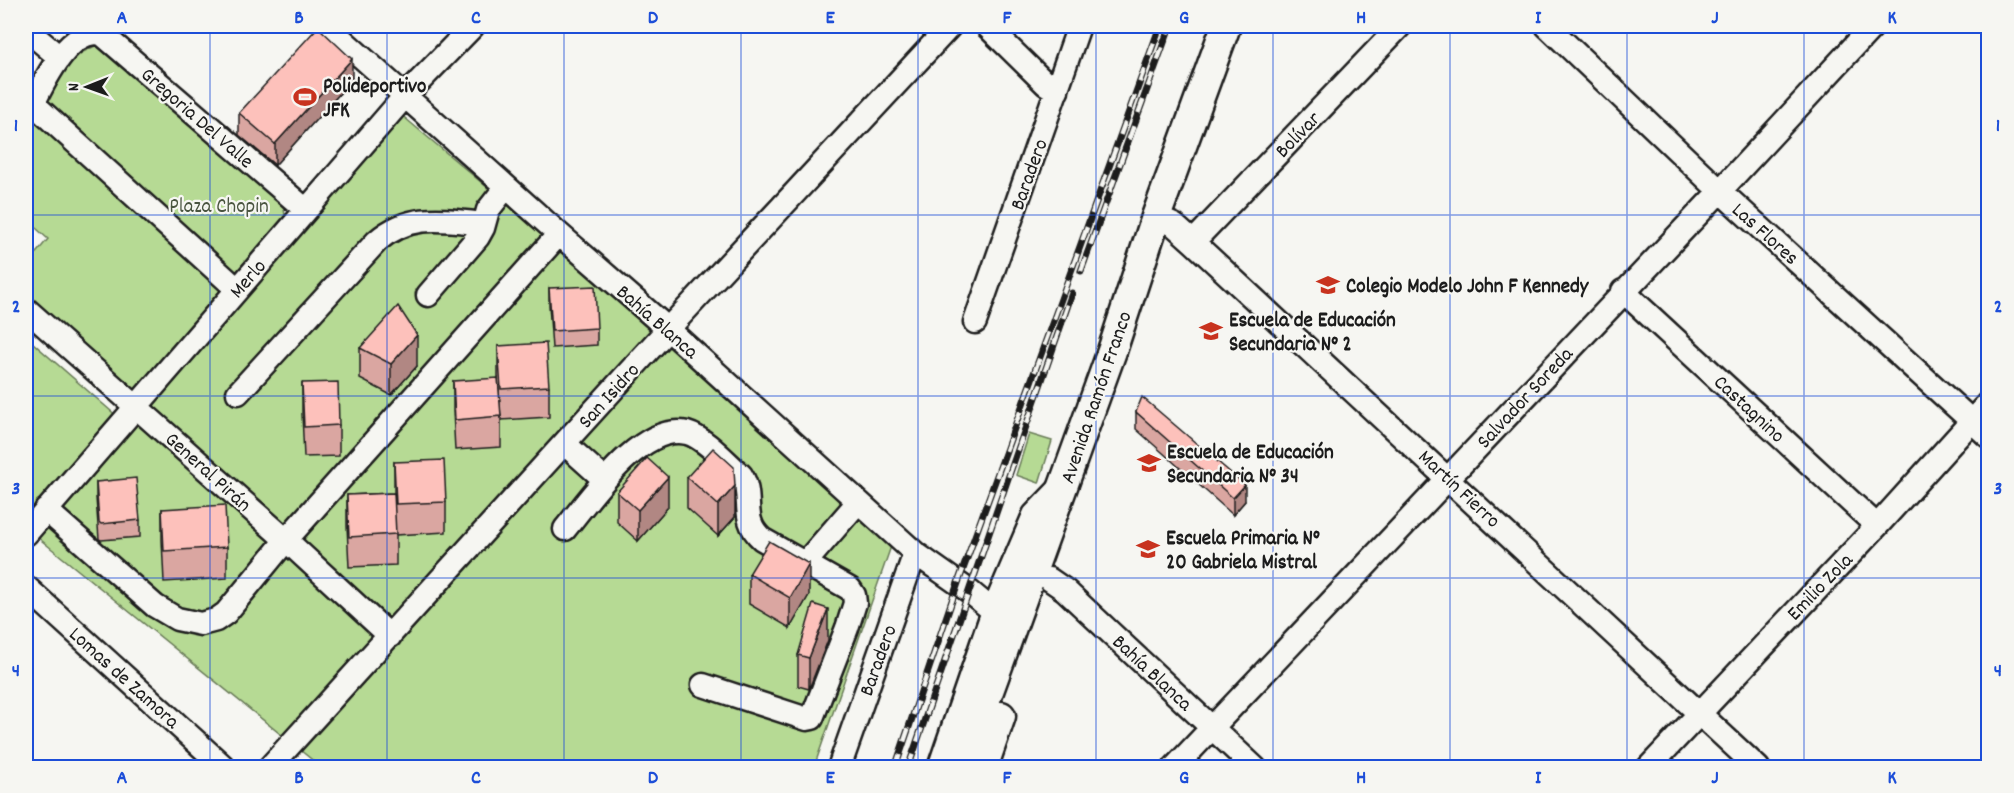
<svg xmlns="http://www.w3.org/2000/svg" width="2014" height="793" font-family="Dekko,sans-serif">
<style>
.green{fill:#b6da94;stroke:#697b58;stroke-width:1.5}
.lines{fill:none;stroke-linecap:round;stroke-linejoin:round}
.minor-casing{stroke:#1c1c1c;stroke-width:27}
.major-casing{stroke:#1c1c1c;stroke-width:33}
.minor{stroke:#f6f6f2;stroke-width:22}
.major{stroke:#f6f6f2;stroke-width:28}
.rail-casing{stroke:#1c1c1c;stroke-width:7}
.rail{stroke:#f6f6f2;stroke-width:4.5;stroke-dasharray:14;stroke-linecap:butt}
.wall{fill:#daa6a1;stroke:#1c1c1c;stroke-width:1.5}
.shaded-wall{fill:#b18783;stroke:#1c1c1c;stroke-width:1.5}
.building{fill:#fdc1bb;stroke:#1c1c1c;stroke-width:1.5}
.grid{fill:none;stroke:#1d4ed8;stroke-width:1.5;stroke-opacity:0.55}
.labels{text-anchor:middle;stroke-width:4.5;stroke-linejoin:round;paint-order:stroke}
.poi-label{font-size:21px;font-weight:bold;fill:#1c1c1c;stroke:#f6f6f2;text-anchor:start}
.street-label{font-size:21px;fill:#1c1c1c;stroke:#f6f6f2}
.park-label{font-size:21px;fill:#4a5540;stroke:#f6f6f2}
.neatline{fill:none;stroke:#1d4ed8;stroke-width:2}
.grid-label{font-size:20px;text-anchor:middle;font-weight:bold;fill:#1d4ed8}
</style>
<rect width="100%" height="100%" fill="#f6f6f2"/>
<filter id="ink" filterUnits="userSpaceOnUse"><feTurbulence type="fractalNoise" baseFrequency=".0167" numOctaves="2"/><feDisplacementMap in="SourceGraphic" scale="12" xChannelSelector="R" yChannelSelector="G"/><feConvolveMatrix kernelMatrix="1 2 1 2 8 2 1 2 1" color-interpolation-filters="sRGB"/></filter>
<g filter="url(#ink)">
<path class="green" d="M101,43L283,204L285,215L236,272L231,273L45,106L63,62Z
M26,97L222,288L221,296L139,388L127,390L26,298V265L48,239L26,219Z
M392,107L896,532L814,767H321L26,528V337L119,418Z
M1029,434L1052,441L1039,483L1016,475Z"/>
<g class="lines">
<g class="minor-casing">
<path id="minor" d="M327,26L559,234L668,329L915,553L969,591L993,611
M987,26L1046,84L1057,91
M1547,26L1720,191L1988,436
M26,29L59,57
M1156,217L1174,225L1193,242L1758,768
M1193,242L1400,26
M237,289L39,109L36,105V98C47,76 71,27 102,34L306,210
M1623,291L1877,526
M428,295L478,237L483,228L488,210L506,187
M26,309L286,540L390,636
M975,322L1079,26
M238,393L377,241C411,212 444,220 484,224
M565,444L605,480
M46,510L155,606L177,619L201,624L216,620L226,613L286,540L559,234
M565,529C590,499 641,422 687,433C705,438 727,463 741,475C755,497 739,519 762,539L850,589L854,595L855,603L847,628L812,718L807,719L703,685
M26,534L405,96L473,26
M805,563L858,502
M1049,579L1065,590L1255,768
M26,587L225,768
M269,768L668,329L950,26
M839,768L915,553
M939,768L993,611L1034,515L1062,486
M1174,768L1720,191L1873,26
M1648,768L1877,526L1988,403"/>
</g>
<g class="major-casing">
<path id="major" d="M961,768L1112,351L1156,217L1226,26
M983,768L1001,716"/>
</g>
<use href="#minor" class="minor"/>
<use href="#major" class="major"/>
<g class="rail-casing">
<path id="rail" d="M1081,271L1170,26
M895,768L958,583L1160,26
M908,768L1072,293"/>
</g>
<use href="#rail" class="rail"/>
</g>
<path class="wall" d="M352,80L275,165L239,135V113Z
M549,288L597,328V345L552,348L549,305Z
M498,346L549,386V417L501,420L498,377Z
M360,348L417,366L391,395L360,379Z
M453,381L501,416V447L455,450L453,411Z
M302,383L339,425V456L304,457L302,414Z
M1136,412L1245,501L1233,515L1136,429Z
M394,462L446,502V532L396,535V565L349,567L347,526V495L394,493Z
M687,477L735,517L718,536L687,508Z
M96,482L140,520V537L101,540L99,539L96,498Z
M617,492L668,507L638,541L617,522Z
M162,509L227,547V578L164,582L162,540Z
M749,574L809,595L790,628L749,604Z
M828,640L809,689L798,686V655Z"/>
<path class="shaded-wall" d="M352,59V80L275,165V144Z
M417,335V366L391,395V364Z
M668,477V507L638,541V510Z
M1245,485V501L1233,515V498Z
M735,486V517L718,536V505Z
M809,564V595L790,628V598Z
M828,609V640L809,689V658Z"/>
<path class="building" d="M318,27L352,59L275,144L239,113Z
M595,286L597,328L552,331L549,288Z
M398,306L417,335L391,364L360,348Z
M546,343L549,386L501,389L498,346Z
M498,378L501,416L455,420L453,381Z
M338,382L339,425L304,427L302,383Z
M1142,397L1245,485L1233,498L1136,412Z
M713,448L734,467V470L735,486L718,505L687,477Z
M647,458L668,477L638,510L617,492Z
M444,460L446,502L396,504L394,462Z
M136,478L140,520L101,524L99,522L96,482Z
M394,493L396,534L349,537L347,495Z
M225,505L227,547L164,551L162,509Z
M769,541L809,564L790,598L749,574Z
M813,604L828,609L809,658L798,655Z"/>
</g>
<path class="grid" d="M210,26V768M387,26V768M564,26V768M741,26V768M918,26V768M1096,26V768M1273,26V768M1450,26V768M1627,26V768M1804,26V768M26,215H1988M26,396H1988M26,578H1988"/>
<defs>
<g id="stadium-bare" transform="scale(1.8)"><path d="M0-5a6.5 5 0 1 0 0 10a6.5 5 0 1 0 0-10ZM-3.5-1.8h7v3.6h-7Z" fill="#c8321e" stroke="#f6f6f2" stroke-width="2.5" paint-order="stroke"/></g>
<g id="school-bare" transform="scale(1.8)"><path d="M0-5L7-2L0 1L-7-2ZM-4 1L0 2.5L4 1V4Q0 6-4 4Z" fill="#c8321e" stroke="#f6f6f2" stroke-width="2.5" paint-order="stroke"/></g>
</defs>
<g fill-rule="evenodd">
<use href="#stadium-bare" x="305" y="97"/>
<use href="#school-bare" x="1328" y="285"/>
<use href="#school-bare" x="1211" y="331"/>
<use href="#school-bare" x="1149" y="463"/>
<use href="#school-bare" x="1148" y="549"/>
</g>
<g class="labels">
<g class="poi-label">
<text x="323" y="92">Polideportivo<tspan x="323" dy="24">JFK</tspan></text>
<text x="1346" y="292">Colegio Modelo John F Kennedy</text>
<text x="1229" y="326">Escuela de Educación<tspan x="1229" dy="24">Secundaria N° 2</tspan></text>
<text x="1167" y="458">Escuela de Educación<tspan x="1167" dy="24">Secundaria N° 34</tspan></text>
<text x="1166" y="544">Escuela Primaria N°<tspan x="1166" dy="24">20 Gabriela Mistral</tspan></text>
</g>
<g class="street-label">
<text transform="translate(198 117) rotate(41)" y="7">Gregoria Del Valle</text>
<text transform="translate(1297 134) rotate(-46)" y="7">Bolívar</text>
<text transform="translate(1028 174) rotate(-70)" y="7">Baradero</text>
<text transform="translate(1766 233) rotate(42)" y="7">Las Flores</text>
<text transform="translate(247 278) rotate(-49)" y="7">Merlo</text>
<text transform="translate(658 321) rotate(41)" y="7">Bahía Blanca</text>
<text transform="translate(608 395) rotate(-48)" y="7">San Isidro</text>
<text transform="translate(1095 397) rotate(-71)" y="7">Avenida Ramón Franco</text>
<text transform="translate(1524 397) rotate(-47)" y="7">Salvador Soreda</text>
<text transform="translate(1750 408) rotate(43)" y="7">Castagnino</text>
<text transform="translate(209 471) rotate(42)" y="7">General Pirán</text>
<text transform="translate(1460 488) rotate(43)" y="7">Martín Fierro</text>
<text transform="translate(1819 586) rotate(-46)" y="7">Emilio Zola</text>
<text transform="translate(877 660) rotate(-70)" y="7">Baradero</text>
<text transform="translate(1153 672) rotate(43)" y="7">Bahía Blanca</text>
<text transform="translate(125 677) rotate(42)" y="7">Lomas de Zamora</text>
</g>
<g class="park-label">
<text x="219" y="212">Plaza Chopin</text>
</g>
</g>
<rect width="2014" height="793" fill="none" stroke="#f6f6f2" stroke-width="66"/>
<g transform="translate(87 87) rotate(269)" stroke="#f6f6f2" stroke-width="4.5" paint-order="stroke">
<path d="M0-4.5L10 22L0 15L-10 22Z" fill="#1c1c1c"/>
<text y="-9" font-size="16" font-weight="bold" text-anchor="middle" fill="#1c1c1c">N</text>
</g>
<rect x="33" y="33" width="1948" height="727" class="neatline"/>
<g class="grid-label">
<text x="122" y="23">A</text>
<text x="299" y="23">B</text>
<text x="476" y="23">C</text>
<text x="653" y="23">D</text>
<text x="830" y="23">E</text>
<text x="1007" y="23">F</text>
<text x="1184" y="23">G</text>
<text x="1361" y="23">H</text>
<text x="1538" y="23">I</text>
<text x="1715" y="23">J</text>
<text x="1892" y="23">K</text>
<text x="16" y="131">1</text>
<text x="1998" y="131">1</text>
<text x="16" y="312">2</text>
<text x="1998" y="312">2</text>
<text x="16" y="494">3</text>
<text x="1998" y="494">3</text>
<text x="16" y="676">4</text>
<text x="1998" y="676">4</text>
<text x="122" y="783">A</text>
<text x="299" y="783">B</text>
<text x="476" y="783">C</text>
<text x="653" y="783">D</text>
<text x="830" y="783">E</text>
<text x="1007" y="783">F</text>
<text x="1184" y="783">G</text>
<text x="1361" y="783">H</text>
<text x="1538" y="783">I</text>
<text x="1715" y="783">J</text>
<text x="1892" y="783">K</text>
</g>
</svg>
